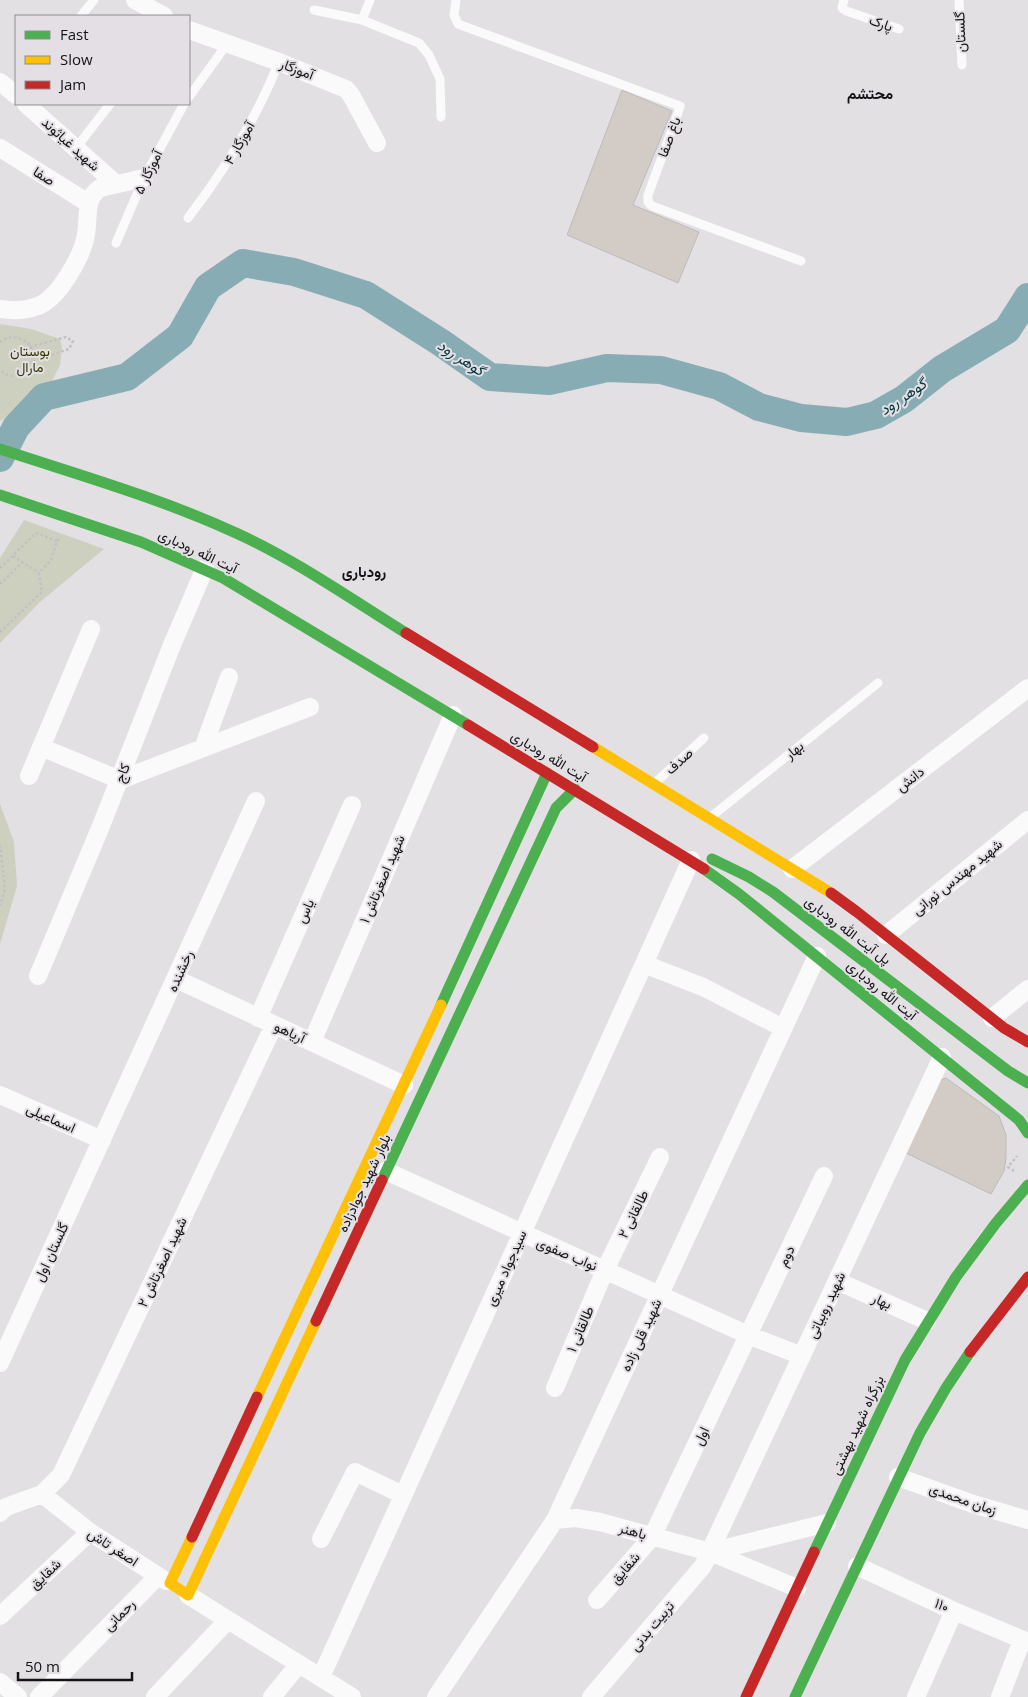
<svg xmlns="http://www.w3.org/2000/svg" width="1028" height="1697" font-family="'Open Sans',Vazirmatn,sans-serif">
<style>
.green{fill:#ced0bf}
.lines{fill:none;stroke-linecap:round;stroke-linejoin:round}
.river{stroke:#88acb4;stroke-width:28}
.building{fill:#d2cbc6;stroke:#bdbbbc}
.path{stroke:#c2c1c2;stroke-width:2.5;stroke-dasharray:2.5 2.5;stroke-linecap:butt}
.lane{stroke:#fbfafb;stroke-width:9}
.street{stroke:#fbfafb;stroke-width:18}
.fast{stroke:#4caf50;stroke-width:11}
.slow{stroke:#ffc107;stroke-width:11}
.jam{stroke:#c62828;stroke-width:11}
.labels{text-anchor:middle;stroke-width:4;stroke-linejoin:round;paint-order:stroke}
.street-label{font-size:14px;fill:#141315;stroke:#e3dfe4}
.park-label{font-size:14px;fill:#363905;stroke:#e3dfe4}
.neighbourhood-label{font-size:15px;font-weight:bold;fill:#141315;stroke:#e3dfe4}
.water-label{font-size:15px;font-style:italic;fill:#01343d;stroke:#e3dfe4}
</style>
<rect width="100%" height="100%" fill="#e2e0e3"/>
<path class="green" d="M0,324L31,329L60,339L62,348L60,365L47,391L0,421Z
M24,520L104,549L40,602L0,643V558Z
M0,804L14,842L17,886L0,944Z"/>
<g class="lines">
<path class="river" d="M0,458L16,427L44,397L127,377L180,336L208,287L243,263L294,272L366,295L440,342L490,377L549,381L607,368L661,370L719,386L759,407L801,418L847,422L876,415L904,399L942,369L1007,330L1028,297"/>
</g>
<path class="building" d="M622,90L672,111L633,205L699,232L678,283L567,235Z
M946,1078L999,1116L1006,1135V1158L1004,1171L991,1194L906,1153L938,1081Z"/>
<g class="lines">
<path class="path" d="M0,342C5,338 11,336 18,338C50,347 23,392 0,370
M30,347L66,337L73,341L69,349L32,362
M13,556L39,573
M0,568L36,533L57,541
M0,584L23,562
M0,632L42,592L39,573L51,560L57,541L61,537
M0,845L5,888L0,906
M1014,1171L1008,1167L1017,1156"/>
<path class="lane" d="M456,0L454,15L458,24L680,106L678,113L648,195V202L652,206L801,261
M844,0L842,8L846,11L899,29
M959,0L962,65
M314,10L362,20L419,43L429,55L440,79L441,117
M81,16L94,0
M362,20L370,0
M189,97L227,44
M76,148L110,104
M188,218C225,170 256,119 279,62
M116,243L144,178L184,104
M656,782L704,738
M712,816L878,683"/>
<path class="street" d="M135,0L164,16
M189,30L279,62L346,89L351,95L377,143
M0,82L16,95
M26,104L116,184
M0,148L88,203
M0,309C12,311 27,310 38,306C59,298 83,255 86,234C89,217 84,199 100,188L144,178
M41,747L120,780L310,707
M203,748L229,677
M29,776L91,629
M792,869L1028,688
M886,935L1028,820
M644,964L703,987L783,1028
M38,976L101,826L172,645L205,568
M176,979L404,1085
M258,1018L352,805
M992,1018L1028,989
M312,1042L453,715
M0,1095L102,1140
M386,1171L748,1335L802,1356
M837,1281L927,1321
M0,1363L256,801
M555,1388L605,1270L660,1157
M898,1477L973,1504L1028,1520
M42,1494L90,1532L166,1581
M0,1513L6,1507L42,1494L61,1475L274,1025
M555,1520L576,1518L600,1522L710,1552L797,1588
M321,1539L355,1472L403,1495
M710,1552L827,1523
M857,1566L954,1611L1028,1642
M188,1595L352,1697
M597,1600L652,1537L824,1176
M0,1616L90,1532
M321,1677L691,860
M0,1682L18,1697
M39,1697L158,1576
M155,1697L228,1620
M272,1697L299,1664
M436,1697L555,1520L817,956
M591,1697L703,1566L942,1057
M916,1697L954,1611
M1000,1697L1022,1640"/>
<path class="fast" d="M0,449C79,475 160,498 236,533C296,560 351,599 406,633
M0,495L141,542L223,578L468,725
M712,859L749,877L773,892L1008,1071L1028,1083
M704,869L739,894L1019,1120L1028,1133
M441,1005L547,773
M382,1180L556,808L575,789
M814,1552L905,1360L956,1277L996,1223L1028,1185
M795,1697L920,1433L946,1388L970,1352"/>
<path class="slow" d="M593,747L831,893
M257,1397L441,1005
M192,1537L170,1583L188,1595L316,1321"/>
<path class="jam" d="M406,633L593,747
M468,725L704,869
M831,893L857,912L1004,1028L1028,1042
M316,1321L382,1180
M970,1352L1028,1277
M192,1537L257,1397
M746,1697L814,1552"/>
</g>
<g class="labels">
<g class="street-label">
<text transform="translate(881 23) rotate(19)" y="5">پارک</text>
<text transform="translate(960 32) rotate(-92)" y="5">گلستان</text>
<text transform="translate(297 69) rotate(21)" y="5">آموزگار</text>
<text transform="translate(669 137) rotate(-70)" y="5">باغ صفا</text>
<text transform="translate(239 143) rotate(-60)" y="5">آموزگار ۴</text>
<text transform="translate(71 144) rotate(42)" y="5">شهید غیاثوند</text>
<text transform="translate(148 172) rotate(-64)" y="5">آموزگار ۵</text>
<text transform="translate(44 176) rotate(32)" y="5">صفا</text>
<text transform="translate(198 551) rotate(25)" y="5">آیت الله رودباری</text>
<text transform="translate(794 750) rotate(-39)" y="5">بهار</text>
<text transform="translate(549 756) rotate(31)" y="5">آیت الله رودباری</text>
<text transform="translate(679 761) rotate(-42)" y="5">صدف</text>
<text transform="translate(122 773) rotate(-69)" y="5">کاج</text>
<text transform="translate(910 779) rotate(-38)" y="5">دانش</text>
<text transform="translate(957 877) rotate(-39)" y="5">شهید مهندس نورانی</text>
<text transform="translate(382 879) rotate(-67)" y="5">شهید اصغرتاش ۱</text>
<text transform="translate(305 911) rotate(-66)" y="5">یاس</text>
<text transform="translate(848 930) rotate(37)" y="5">پل آیت الله رودباری</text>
<text transform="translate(180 971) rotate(-66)" y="5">رخشنده</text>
<text transform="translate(882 990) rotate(39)" y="5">آیت الله رودباری</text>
<text transform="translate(290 1032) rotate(25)" y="5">آریاهو</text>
<text transform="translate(51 1118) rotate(24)" y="5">اسماعیلی</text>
<text transform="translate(364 1183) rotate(-65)" y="5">بلوار شهید جوادزاده</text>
<text transform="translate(633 1214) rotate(-64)" y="5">طالقانی ۲</text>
<text transform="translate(51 1252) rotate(-65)" y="5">گلستان اول</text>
<text transform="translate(567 1254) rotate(23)" y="5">نواب صفوی</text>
<text transform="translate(786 1256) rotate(-65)" y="5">دوم</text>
<text transform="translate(162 1262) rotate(-65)" y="5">شهید اصغرتاش ۲</text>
<text transform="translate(506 1268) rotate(-66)" y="5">سیدجواد میری</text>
<text transform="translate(882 1301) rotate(24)" y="5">بهار</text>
<text transform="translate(826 1305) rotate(-65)" y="5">شهید روبیاتی</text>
<text transform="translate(580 1329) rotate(-67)" y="5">طالقانی ۱</text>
<text transform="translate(641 1335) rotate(-65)" y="5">شهید قلی زاده</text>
<text transform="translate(857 1425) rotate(-65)" y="5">بزرگراه شهید بهشتی</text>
<text transform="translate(701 1436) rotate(-64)" y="5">اول</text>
<text transform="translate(963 1499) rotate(19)" y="5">زمان محمدی</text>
<text transform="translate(633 1531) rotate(16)" y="5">باهنر</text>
<text transform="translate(113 1547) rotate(33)" y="5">اصغر تاش</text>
<text transform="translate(625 1568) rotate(-49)" y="5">شقایق</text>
<text transform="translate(45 1574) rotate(-43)" y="5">شقایق</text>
<text transform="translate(942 1605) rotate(24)" y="5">۱۱۰</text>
<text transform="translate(119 1615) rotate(-46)" y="5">رحمانی</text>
<text transform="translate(652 1626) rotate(-50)" y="5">تربیت بدنی</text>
</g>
<g class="park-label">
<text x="30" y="356">بوستان<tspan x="30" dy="16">مارال</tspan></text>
</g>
<g class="neighbourhood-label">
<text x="870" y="99">محتشم</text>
<text x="364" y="577">رودباری</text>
</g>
<g class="water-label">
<text transform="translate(461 358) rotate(33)" y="5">گوهر رود</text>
<text transform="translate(903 397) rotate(-34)" y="5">گوهر رود</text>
</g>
</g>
<rect x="15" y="15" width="175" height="90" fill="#e3dfe4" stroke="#908d91"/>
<rect x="25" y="31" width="25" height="8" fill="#4caf50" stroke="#908d91"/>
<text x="60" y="40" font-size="15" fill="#141315">Fast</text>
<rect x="25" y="56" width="25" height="8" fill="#ffc107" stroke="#908d91"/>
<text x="60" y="65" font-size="15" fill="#141315">Slow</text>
<rect x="25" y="81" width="25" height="8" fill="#c62828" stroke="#908d91"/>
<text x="60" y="90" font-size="15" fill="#141315">Jam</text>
<path d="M18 1672v8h114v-8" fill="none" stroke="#141315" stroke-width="2.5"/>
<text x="25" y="1672" font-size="15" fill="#141315" stroke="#e3dfe4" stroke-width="4" paint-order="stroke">50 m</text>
</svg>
